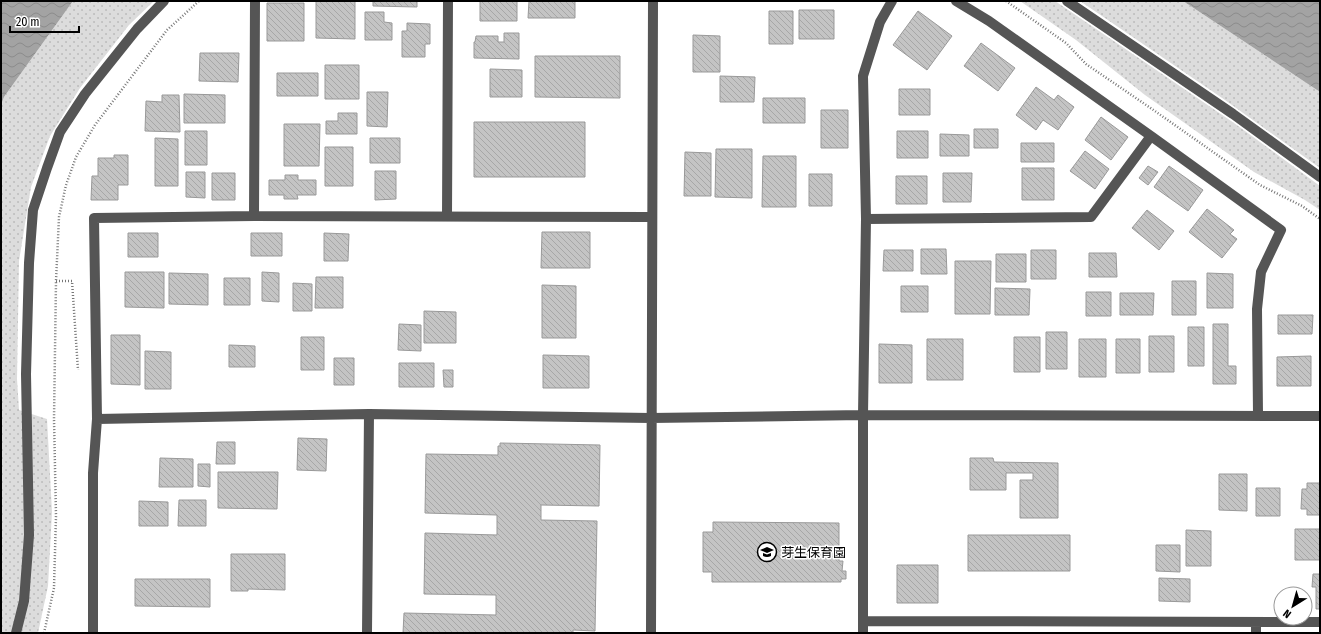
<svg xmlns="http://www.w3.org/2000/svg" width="1321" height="634" font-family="'Fira Sans Condensed','Noto Sans JP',sans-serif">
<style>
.grass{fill:url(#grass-dots)}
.water{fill:url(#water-waves)}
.building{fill:url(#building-back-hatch);stroke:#999}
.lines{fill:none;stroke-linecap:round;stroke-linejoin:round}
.path{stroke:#777;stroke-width:2.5;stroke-dasharray:1 2;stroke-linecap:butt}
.minor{stroke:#555;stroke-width:10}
.labels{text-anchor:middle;stroke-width:3;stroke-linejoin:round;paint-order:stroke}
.poi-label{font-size:13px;fill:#000;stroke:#fff;text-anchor:start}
</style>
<defs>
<pattern id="grass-dots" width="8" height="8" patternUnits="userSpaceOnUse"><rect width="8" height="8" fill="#dcdcdc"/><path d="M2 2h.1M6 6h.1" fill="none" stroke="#bbb" stroke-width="1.8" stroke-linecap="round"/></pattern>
<pattern id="water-waves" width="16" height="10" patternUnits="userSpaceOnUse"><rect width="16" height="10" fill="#a3a3a3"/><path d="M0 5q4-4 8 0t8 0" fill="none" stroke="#8b8b8b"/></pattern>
<pattern id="building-back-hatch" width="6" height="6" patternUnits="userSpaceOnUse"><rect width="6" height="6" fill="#c4c4c4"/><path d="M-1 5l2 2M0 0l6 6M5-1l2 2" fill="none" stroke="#a7a7a7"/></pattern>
</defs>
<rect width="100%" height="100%" fill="#fff"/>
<path class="grass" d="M73,1H154L129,25L80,88L50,136L31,187L19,261L17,379L19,410L47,419L52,512L48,586L38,633H1V105L4,97Z
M1020,1H1055L1234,123L1320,186V210L1305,200L1254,172L1145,95L1076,40Z
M1080,1H1183L1320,92V168L1225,100Z"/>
<path class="water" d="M1,1H73L4,97L1,105Z
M1183,1H1320V92Z"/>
<path class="building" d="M316,1H355V39L316,38Z
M373,1H417V7L373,6Z
M480,1H517V21H480Z
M529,1H575V18H528Z
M267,3H304V41H267Z
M799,10H834V39H799Z
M769,11H793V44H769Z
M918,11L952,36L927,70L893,45Z
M365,12H384V22L392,23V40H365Z
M407,23L430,24V44H425V57H402V31H407Z
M504,33H519V59L474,58V42H475L476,36H498V42H504Z
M693,35L720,36V72H693Z
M981,43L1015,68L998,91L964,66Z
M200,53H239L238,82L199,81Z
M535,56H620V98L535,97Z
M325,65H359V99H325Z
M490,69L522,70V97H490Z
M277,73H318V96H277Z
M720,76L755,77L754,102H720Z
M1036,87L1054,100L1058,95L1074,107L1058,130L1043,120L1036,130L1016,115Z
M899,89H930V115H899Z
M367,92H388L387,127L367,126Z
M184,94L225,95V123H184Z
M162,95H179L180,132L145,131L146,101L162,102Z
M763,98H805V123H763Z
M821,110H848V148H821Z
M338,113H357V134H326V121H338Z
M1101,117L1128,137L1111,160L1085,140Z
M474,122H585V177H474Z
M284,124H320L319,166H284Z
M974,129H998V148H974Z
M185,131H207V165H185Z
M897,131H928V158H897Z
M940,134L969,135V156H940Z
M155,138L178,139V186H155Z
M370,138H400V163H370Z
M1021,143H1054V162H1021Z
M325,147H353V186H325Z
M716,149H752V198L715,197Z
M1085,151L1109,169L1095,189L1070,171Z
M685,152L711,153V196H684Z
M114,155H128V185H118V200H91L92,176H98V158H114Z
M763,156H796V207H762Z
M1148,166L1158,172L1148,185L1139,178Z
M1169,166L1203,190L1188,211L1154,187Z
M1022,168H1054V200H1022Z
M375,171H396V199L375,200Z
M186,172H205V198L186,197Z
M212,173H235V200H212Z
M943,173H972L971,202H943Z
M809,174H832V206H809Z
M285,175H298V180H316V195H297L298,199H284V195H269V180H285Z
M896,176H927V204H896Z
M1207,209L1234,230L1230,234L1237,239L1222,258L1189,232Z
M1147,210L1174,231L1159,250L1132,228Z
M542,232H590V268H541Z
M128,233H158V257H128Z
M251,233H282V256H251Z
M324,233L349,234L348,261H324Z
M921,249H946L947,274H921Z
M884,250H913V271H883Z
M1031,250H1056V279H1031Z
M1089,253H1116L1117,277H1089Z
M996,254H1026V282H996Z
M955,261H991L990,314H955Z
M125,272H164V308L125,307Z
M262,272L279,273V302L262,301Z
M169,273L208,274V305L169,304Z
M1207,273L1233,274V308H1207Z
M316,277H343V308H315Z
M224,278H250V305H224Z
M1172,281H1196V315H1172Z
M293,283L312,284V311H293Z
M542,285L576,286V338H542Z
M901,286H928V312H901Z
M995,288L1030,289L1029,315H995Z
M1086,292H1111V316H1086Z
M1120,293H1154L1153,315H1120Z
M424,311L456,312V343H424Z
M1278,315H1313L1312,334H1278Z
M399,324L421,325V351L398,350Z
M1213,324H1228V366H1236V384H1213Z
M1188,327H1204V366H1188Z
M1046,332H1067V369H1046Z
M111,335H140V385L111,384Z
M1149,336H1174V372H1149Z
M301,337H324V370H301Z
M1014,337H1040V372H1014Z
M927,339H963V380H927Z
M1079,339H1106V377H1079Z
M1116,339H1140V373H1116Z
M879,344L912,345V383H879Z
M229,345L255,346V367H229Z
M145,351L171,352V389H145Z
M543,355L589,356V388H543Z
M1311,356V386H1277V357Z
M334,358H354V385H334Z
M399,363H434V387H399Z
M443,370H453V387H444Z
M298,438L327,439L326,471L297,470Z
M217,442H235V464H216Z
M500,443L600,445L599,506L541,505V520L597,521L595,631L573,630V633H403L404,613L496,615V595L424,594L425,533L497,535V515L425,513L426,454L498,455V446H500Z
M160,458L193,459V487H159Z
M970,458H993L994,462L1058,463V518H1020V480H1033V473H1006V490H970Z
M198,464H210V487L198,486Z
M218,472H278L277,509L218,508Z
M1219,474H1247V511L1219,510Z
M1307,483H1320V515H1307V509H1301L1302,489H1307Z
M1256,488H1280V516H1256Z
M179,500H206V526H178Z
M139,501L168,502V526H139Z
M713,522L839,523V561H843L842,571H846V579H841V582H712V572H703V532H713Z
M1295,529H1320V560H1295Z
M1186,530L1211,531V566H1186Z
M968,535H1070V571H968Z
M1156,545H1180V572L1156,571Z
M231,554H285V590L248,589V591H231Z
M897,565H938V603H897Z
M1313,574H1320V609H1316V587H1312Z
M1159,578L1190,579V602L1159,601Z
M135,579H210V607L135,606Z"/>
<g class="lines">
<path class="path" d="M1006,1L1066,43L1086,64L1152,109L1260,185L1302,206L1320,219
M56,281H72L78,370
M44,633L54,588L56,516L54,419L56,281L59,217L66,185L76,157L95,125L167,30L199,1"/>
<path class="minor" d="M956,1L989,21L1151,136
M1067,1L1233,114L1320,177
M254,216L255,1
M447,216L448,1
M866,219L863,76L880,22L892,1
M97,419L94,218L254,216L651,217
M863,621L1320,622
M1256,622V633
M16,633L24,601L29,535L26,374L29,263L33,210L47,168L60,132L85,94L137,29L164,1
M93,633V473L97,419L369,414L651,418L863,415L1320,416
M367,633L369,414
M651,633L653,1
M863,633V415L866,219L1091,217L1151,136L1281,230L1261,272L1257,309L1258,415"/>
</g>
<defs>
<g id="school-ring" transform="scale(1)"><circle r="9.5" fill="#fff" stroke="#000" stroke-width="1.5"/><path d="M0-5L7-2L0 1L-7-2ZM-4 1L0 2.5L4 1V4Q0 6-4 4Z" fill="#000"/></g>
</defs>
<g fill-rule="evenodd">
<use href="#school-ring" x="767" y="552"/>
</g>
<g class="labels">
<g class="poi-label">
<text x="781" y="557">芽生保育園</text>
</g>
</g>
<rect width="1321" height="634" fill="none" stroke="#000000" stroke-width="4"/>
<g transform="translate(1293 606) rotate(217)"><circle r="19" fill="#ffffff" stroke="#999999"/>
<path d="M0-3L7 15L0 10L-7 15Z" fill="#000000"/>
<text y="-6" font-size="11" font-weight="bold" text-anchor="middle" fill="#000000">N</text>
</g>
<path d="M10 26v6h69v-6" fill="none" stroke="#000000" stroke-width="2"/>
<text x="16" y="26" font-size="12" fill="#000000" stroke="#ffffff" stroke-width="3" paint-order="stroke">20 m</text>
</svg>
